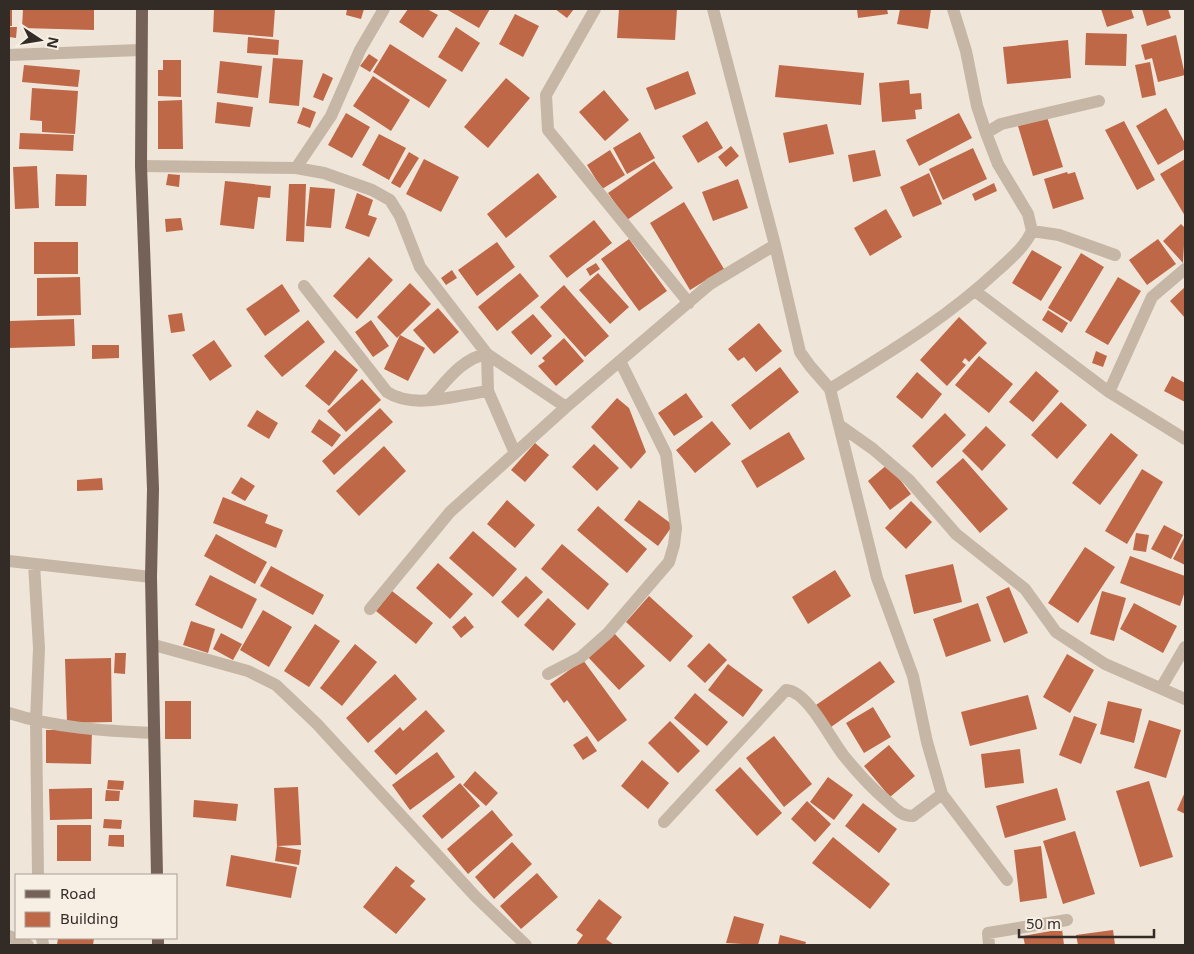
<svg xmlns="http://www.w3.org/2000/svg" width="1194" height="954" font-family="'Noto Sans',sans-serif">
<style>
.building{fill:#be6848}
.lines{fill:none;stroke-linecap:round;stroke-linejoin:round}
.minor{stroke:#c6b6a6;stroke-width:12}
.primary{stroke:#746258;stroke-width:12}
</style>
<rect width="100%" height="100%" fill="#efe5d9"/>
<path class="building" d="M9,9H12V26H9Z
M23,9H94V30L22,28Z
M214,9H275L273,37L213,32Z
M347,9H364L361,19L346,15Z
M408,9H427L438,15L423,38L399,22Z
M446,9H490L479,28Z
M555,9H574L567,18Z
M619,9H677L675,40L617,38Z
M857,9H887L888,14L858,18Z
M900,9H931L928,29L897,24Z
M1101,9H1131L1134,18L1107,27Z
M1142,9H1168L1171,18L1147,26Z
M515,14L539,26L523,57L499,44Z
M9,27H17L16,38L9,37Z
M456,27L480,43L462,72L438,57Z
M1086,33L1127,34L1126,66L1085,65Z
M1176,35L1185,75L1158,82L1152,58L1145,60L1141,45Z
M248,37L279,40L278,55L247,53Z
M1068,40L1071,78L1007,84L1003,47Z
M390,44L447,80L429,108L373,72Z
M369,54L378,60L370,72L360,66Z
M273,58L303,60L299,106L269,103Z
M163,60H181V97L158,96V70H163Z
M220,61L262,66L258,98L217,93Z
M1150,62L1156,95L1142,98L1135,65Z
M24,65L80,70L78,87L22,82Z
M779,65L864,73L861,105L775,97Z
M688,71L696,94L655,110L646,88Z
M323,73L333,78L323,101L313,97Z
M373,76L410,100L391,131L353,106Z
M506,78L530,98L488,148L464,127Z
M909,80L910,94L921,93L922,109L915,110L916,119L882,122L879,83Z
M32,88L78,91L75,134L42,132V121L30,120Z
M604,90L629,120L605,141L579,112Z
M182,100L183,149H158V101Z
M217,102L253,107L250,127L215,123Z
M303,107L316,112L310,128L297,123Z
M1166,108L1185,143V149L1158,165L1136,126Z
M346,113L370,127L352,158L328,145Z
M959,113L972,138L919,166L906,140Z
M1047,117L1063,167L1033,176L1018,126Z
M707,121L723,148L698,163L682,136Z
M1124,121L1155,180L1137,190L1105,130Z
M827,124L834,154L789,163L783,133Z
M640,132L655,158L627,174L613,148Z
M20,133L74,135L73,151L19,149Z
M379,134L406,148L389,180L362,165Z
M731,146L739,156L726,167L718,157Z
M973,148L987,179L943,200L929,169Z
M610,150L625,175L602,189L587,165Z
M875,150L881,176L853,182L848,155Z
M409,152L419,158L400,188L391,183Z
M424,159L459,177L441,212L406,194Z
M1185,159V216L1160,174Z
M654,161L673,188L627,220L608,193Z
M37,166L39,208L15,209L13,167Z
M1067,172L1068,174L1075,172L1084,199L1053,209L1044,179Z
M538,173L557,197L506,238L487,214Z
M929,173L942,204L913,217L900,187Z
M56,174L87,175L86,206H55Z
M168,174L180,175L179,187L166,185Z
M738,179L748,208L713,221L702,192Z
M225,181L271,186L270,198L258,197L254,229L220,225Z
M994,183L997,191L975,201L972,194Z
M289,184H306L304,242L286,241Z
M310,187L335,189L331,228L306,226Z
M357,193L373,200L368,215L377,218L369,237L345,228Z
M684,202L724,269L690,290L650,223Z
M886,209L902,237L870,256L854,228Z
M181,218L183,230L166,232L165,219Z
M594,220L612,243L567,278L549,256Z
M1181,224L1185,228L1183,263L1163,241Z
M629,239L667,291L639,311L601,259Z
M1158,239L1176,264L1147,285L1129,260Z
M34,242H78V274H34Z
M497,242L515,267L477,296L458,270Z
M1032,250L1062,267L1041,301L1012,283Z
M1081,253L1104,267L1071,322L1048,308Z
M369,257L393,280L357,319L333,296Z
M596,263L600,269L590,276L586,269Z
M452,270L457,278L446,285L441,278Z
M520,273L539,296L497,331L478,307Z
M598,273L629,307L610,324L579,290Z
M80,277L81,315L37,316V278Z
M1118,277L1141,291L1108,345L1085,332Z
M410,283L431,304L397,338L377,317Z
M282,284L300,311L265,336L246,309Z
M564,285L609,336L585,357L540,307Z
M1185,287V318L1170,301Z
M438,308L459,332L434,354L413,330Z
M1048,310L1068,323L1062,333L1042,320Z
M182,313L185,331L171,333L168,315Z
M533,314L552,336L531,355L511,332Z
M959,317L987,343L969,362L965,358L962,362L966,365L947,386L920,360Z
M74,319L75,346L9,348V321Z
M308,320L325,342L282,377L264,356Z
M371,320L389,346L373,357L355,332Z
M759,323L782,351L756,372L744,357L738,361L728,349Z
M400,335L425,348L408,381L384,369Z
M564,338L584,361L556,386L538,366L545,361L542,358Z
M214,340L232,366L210,381L192,355Z
M92,345H119V358L92,359Z
M335,350L358,370L329,406L305,386Z
M1096,351L1107,356L1103,367L1092,363Z
M979,356L1013,384L989,413L955,385Z
M780,367L799,392L750,430L731,405Z
M1036,371L1059,391L1033,422L1009,402Z
M917,372L942,394L922,419L896,397Z
M1172,376L1185,383V402L1164,391Z
M362,379L381,400L346,432L327,411Z
M686,393L703,417L674,436L658,413Z
M617,398L629,408L646,452L631,469L591,427Z
M1061,402L1087,425L1057,459L1031,435Z
M380,408L393,422L334,475L322,461Z
M257,410L278,423L269,439L247,426Z
M945,413L966,435L932,468L912,446Z
M319,419L341,435L332,447L311,432Z
M712,421L731,444L695,473L676,450Z
M986,426L1006,445L982,471L962,451Z
M789,432L805,459L757,488L741,461Z
M1111,433L1138,455L1100,505L1072,483Z
M535,443L549,455L525,482L511,470Z
M594,444L619,468L597,491L572,467Z
M384,446L406,471L359,516L336,491Z
M963,458L1008,509L980,533L936,482Z
M888,464L911,494L890,510L868,481Z
M1142,469L1163,482L1127,544L1105,531Z
M241,477L255,486L245,501L231,493Z
M102,478L103,490L77,491V480Z
M223,497L268,515L265,523L283,530L276,548L213,523Z
M507,500L535,525L515,548L487,524Z
M639,500L673,525L658,546L624,520Z
M911,501L932,522L906,549L885,528Z
M598,506L647,549L627,573L577,530Z
M1164,525L1183,535L1171,559L1151,549Z
M473,531L517,569L493,597L449,558Z
M1136,533L1149,535L1146,552L1133,550Z
M216,534L267,562L255,584L204,556Z
M1185,536V565L1173,559Z
M562,544L609,584L588,610L541,569Z
M1085,547L1115,567L1078,623L1048,603Z
M1130,556L1185,576V591L1180,606L1120,583Z
M438,563L473,594L450,619L416,588Z
M953,564L962,602L914,614L905,575Z
M271,566L324,595L313,615L260,586Z
M835,570L851,596L808,624L792,597Z
M210,575L257,599L242,629L195,605Z
M526,576L543,592L518,618L501,602Z
M1009,587L1028,633L1004,643L986,597Z
M392,591L433,623L416,644L376,611Z
M1102,591L1126,598L1114,641L1090,634Z
M649,596L693,636L670,662L626,622Z
M548,598L576,624L553,651L524,625Z
M978,603L991,641L946,657L933,619Z
M1134,603L1177,626L1163,653L1120,629Z
M263,610L292,627L269,667L240,650Z
M465,616L474,627L461,638L452,627Z
M191,621L215,629L208,653L183,645Z
M315,624L340,641L309,687L284,671Z
M221,633L242,644L233,660L213,649Z
M614,633L645,666L619,690L588,657Z
M709,643L727,660L705,683L687,666Z
M355,644L377,662L342,706L320,688Z
M115,653H126L125,674L114,673Z
M1067,654L1094,670L1070,713L1043,697Z
M111,658L112,722L67,723L65,659Z
M583,660L627,720L598,742L567,700L564,703L550,684Z
M880,661L895,682L831,727L816,705Z
M728,664L763,690L743,717L708,690Z
M395,674L417,699L368,743L346,718Z
M695,693L728,722L707,746L674,718Z
M1028,695L1037,729L970,746L961,712Z
M165,701H191V739H165Z
M1108,701L1142,709L1134,743L1100,734Z
M873,707L891,737L864,753L846,723Z
M426,710L445,731L396,775L374,751L400,727L403,731Z
M1074,716L1097,724L1081,764L1059,755Z
M1149,720L1181,730L1166,778L1134,768Z
M670,721L700,751L678,773L648,743Z
M46,730H92L91,764L46,763Z
M587,736L597,751L583,760L573,745Z
M774,736L812,784L784,807L746,758Z
M889,745L915,776L890,797L864,766Z
M1020,749L1024,783L985,788L981,754Z
M437,752L455,777L410,810L392,785Z
M642,760L669,783L648,809L621,786Z
M740,767L782,813L757,836L715,790Z
M475,771L498,793L486,806L463,785Z
M828,777L853,795L834,820L810,802Z
M108,780L124,781L123,790L107,789Z
M1149,781L1173,857L1140,867L1116,791Z
M460,783L480,806L442,839L422,816Z
M298,787L301,845L277,846L274,788Z
M92,788V819L50,820L49,789Z
M1057,788L1066,820L1005,838L996,806Z
M106,790L120,791L119,801H105Z
M1185,792V814L1177,810Z
M194,800L238,804L236,821L193,817Z
M807,801L831,824L815,842L791,819Z
M863,803L897,829L879,853L845,826Z
M492,810L513,835L468,874L447,849Z
M104,819L122,820L121,829L103,828Z
M57,825H91V861H57Z
M1075,831L1095,894L1063,904L1043,841Z
M109,835H124V847L108,846Z
M833,837L890,884L870,909L812,863Z
M512,842L532,864L494,899L475,877Z
M277,846L301,850L299,865L275,861Z
M1041,846L1047,898L1020,902L1014,850Z
M231,855L297,867L291,898L226,886Z
M396,866L415,881L410,886L426,899L396,934L363,907Z
M537,873L558,897L521,929L500,906Z
M599,899L622,917L606,939L614,945H576L583,935L576,930Z
M734,916L764,924L758,945L726,943Z
M1062,929L1064,945H1025L1023,936Z
M1113,930L1115,945H1078L1076,935Z
M780,935L806,942L805,945H778Z
M58,938H94L93,945H57Z"/>
<g class="lines">
<path class="minor" d="M595,9L546,95L548,130L689,303
M713,9L775,245L800,352L810,366L830,389L877,578L913,676L927,742L942,794L1007,880
M9,55L140,50
M986,133L1001,124L1099,101
M141,166L296,168L324,173L372,190L390,200L400,216L420,267L487,354L566,407
M296,168L331,116L360,50L384,9
M1032,231L1059,235L1115,255
M304,286L387,392C414,410 458,395 488,391
M975,291L1109,392L1185,439
M830,389C888,353 947,318 997,271C1011,258 1024,248 1032,231L1028,214L998,164L986,133L977,106L966,51L953,9
M1109,392L1152,297L1185,269
M430,399C446,382 462,358 487,354L488,391L515,453
M839,425L873,449L909,480L956,534L1025,589L1056,632L1105,664L1185,699
M9,561L151,577
M34,564L39,648L36,721L38,875
M370,609L450,512L566,407L710,284L775,245
M154,645L248,671L276,685L317,724L475,896L526,945
M548,674L581,657L608,633L669,562L674,545L676,528L666,454L620,361
M1161,688L1185,647
M9,713C55,728 106,731 154,733
M664,822L786,690C808,691 830,739 844,756C857,772 870,787 887,801C895,808 901,816 913,816L942,794
M9,936L28,945
M42,938L43,945
M989,945L988,933L1067,920"/>
<path class="primary" d="M142,9L141,166L153,489L151,577L157,875
M158,938V945"/>
</g>
<rect width="1194" height="954" fill="none" stroke="#332b26" stroke-width="20"/>
<rect x="15" y="874" width="162" height="65" fill="#f7efe4" stroke="#a9a198"/>
<rect x="25" y="890" width="25" height="8" fill="#746258" stroke="#a9a198"/>
<text x="60" y="899" font-size="15" fill="#332b26">Road</text>
<rect x="25" y="912" width="25" height="15" fill="#be6848" stroke="#a9a198"/>
<text x="60" y="924" font-size="15" fill="#332b26">Building</text>
<g transform="translate(40 40) rotate(102)" stroke="#f7efe4" stroke-width="4" paint-order="stroke">
<path d="M0-4L9 19L0 12L-9 19Z" fill="#332b26"/>
<text y="-8" font-size="14" font-weight="bold" text-anchor="middle" fill="#332b26">N</text>
</g>
<path d="M1019 929v8h135v-8" fill="none" stroke="#332b26" stroke-width="2.5"/>
<text x="1026" y="929" font-size="15" fill="#332b26" stroke="#f7efe4" stroke-width="4" paint-order="stroke">50 m</text>
</svg>
